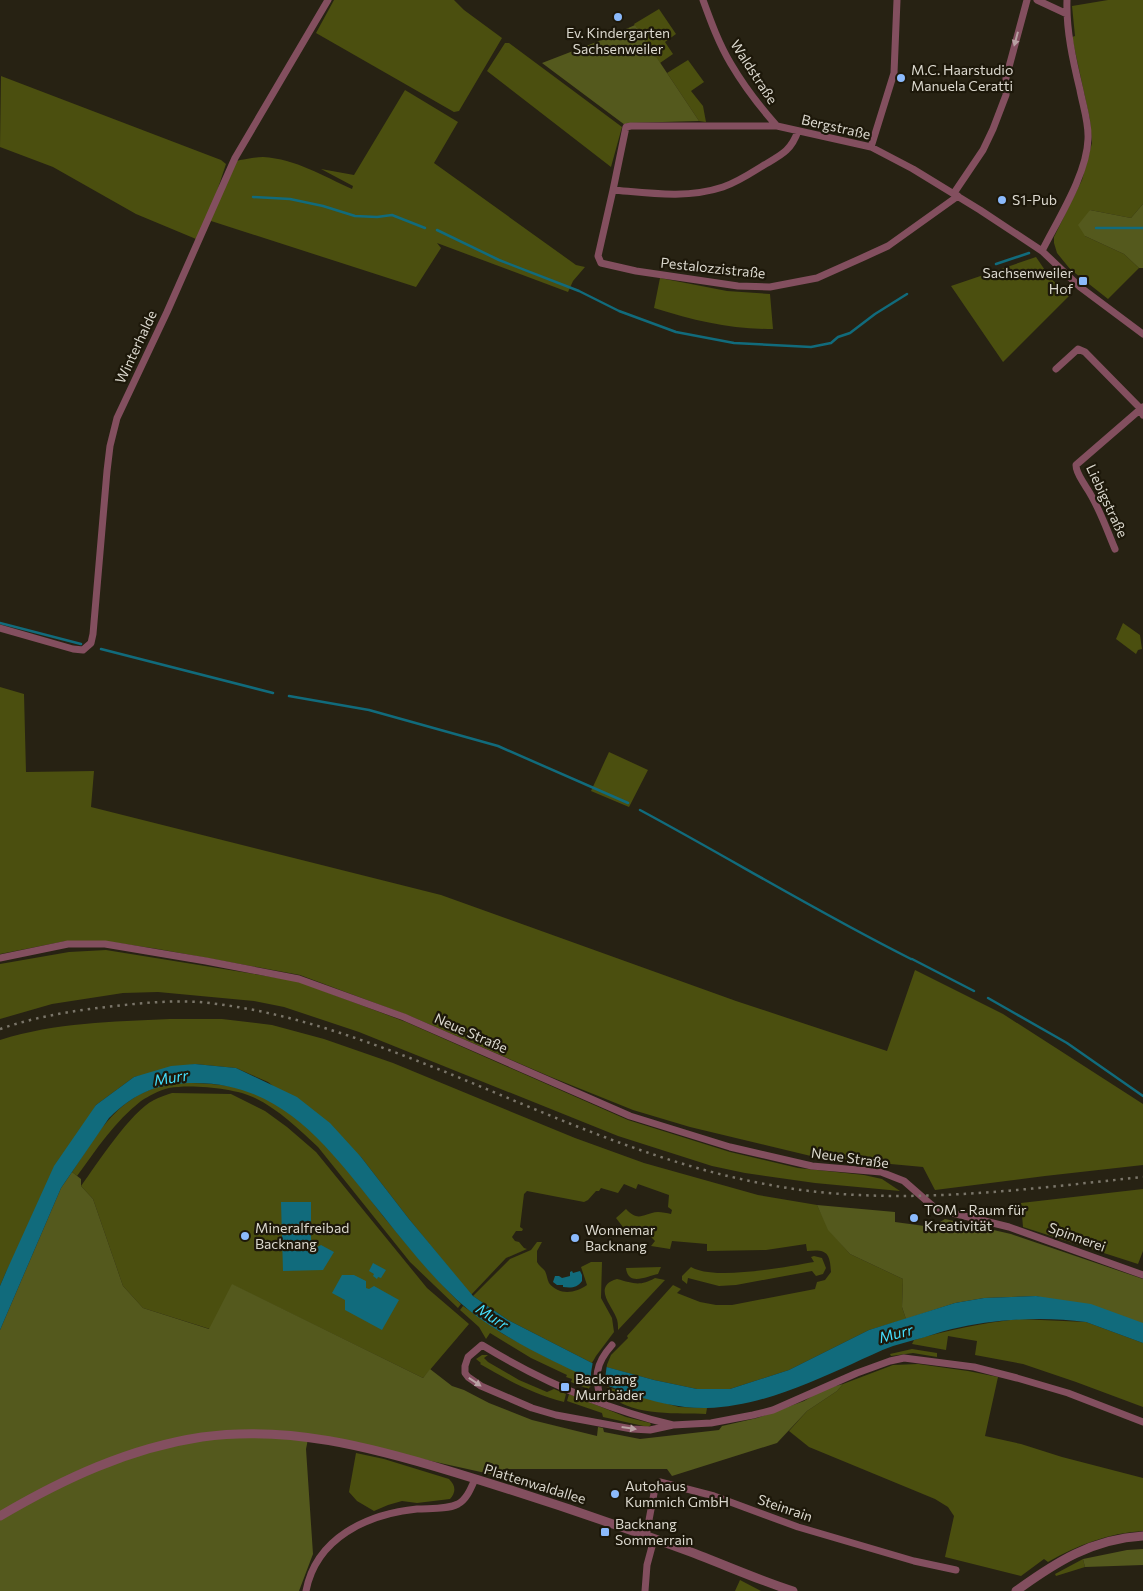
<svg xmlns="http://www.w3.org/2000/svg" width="1143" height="1591" font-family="Commissioner,sans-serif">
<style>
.green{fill:#4b4f0f}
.forest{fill:#54591d}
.water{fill:#116b7c}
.pier{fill:#272213}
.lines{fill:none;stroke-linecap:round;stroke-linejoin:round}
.stream{stroke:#116b7c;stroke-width:2.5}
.minor{stroke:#834f5f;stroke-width:7}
.tertiary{stroke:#834f5f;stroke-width:9}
.rail{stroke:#7a7569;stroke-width:2.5;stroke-dasharray:2.5 5;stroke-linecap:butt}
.oneway{fill:#b8a1a2}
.poi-dot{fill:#8bbafc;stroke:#1d180a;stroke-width:2}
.labels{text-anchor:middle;stroke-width:4.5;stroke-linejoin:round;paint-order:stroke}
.poi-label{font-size:14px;fill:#dbd8ce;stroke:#1d180a;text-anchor:start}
.street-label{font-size:14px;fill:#dbd8ce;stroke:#1d180a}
.water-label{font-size:15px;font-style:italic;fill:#45dffe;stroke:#1d180a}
</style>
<rect width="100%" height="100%" fill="#272213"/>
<path class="green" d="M334,0H454L464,10L502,38L459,111L454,112L316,33Z
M1108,0H1143V204L1131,218L1090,210L1085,236L1124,254L1139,268L1108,299L1070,269L1057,253L1054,243V237L1082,180L1092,143L1090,120L1072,37L1075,36L1072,6Z
M659,9L676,34L665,42L673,54L660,63L634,24Z
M505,43H509L622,127L611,167L487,71Z
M688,60L704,82L691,91L703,106L706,122L699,121L667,73Z
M1,76L221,160L226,164L209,215L237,161L240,160C247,159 256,157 263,157C296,159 323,176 352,189L353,186L321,169L354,175L405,90L458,122L434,163L576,265L585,267L573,281L568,292L437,243L441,248L416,287L208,220L196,239L136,214L53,167L0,147Z
M1036,257L1051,279L1070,295L1003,362L951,286Z
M660,278L727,291L770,294L773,329C729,329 696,321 654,308Z
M1123,623L1140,635L1142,649L1138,650L1136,654L1116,639Z
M0,687L24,694L26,772L94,771L91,807L441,895L736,1001L887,1051L915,970L1003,1014L1143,1104V1165L1045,1176L935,1190L923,1167L815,1157L690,1127L633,1110L551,1077L410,1016L300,975L158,949L104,941H66L0,954Z
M609,752L648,770L629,807L591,791Z
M106,950L297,981L406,1022L628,1120L730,1152L798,1168L864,1175L882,1179L900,1191L815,1183L745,1173L712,1166L618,1136L359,1032L284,1007L254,1001L158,992L123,993L52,1004L0,1019V964L69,952Z
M170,1019H222L272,1025L324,1039L393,1063L575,1138L644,1163L758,1195L817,1205L829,1230L850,1254L903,1279L902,1307L906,1319L869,1330L789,1370L730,1389H697L654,1380L606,1367L611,1355L628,1338L627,1336L673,1285L681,1289L677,1293L700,1302L716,1305H732L815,1289L817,1282L825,1280L831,1272C830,1252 826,1249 807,1251L806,1244L766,1250L707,1251V1244L672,1241L670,1249L651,1246L655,1241L651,1237L626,1231L616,1218L626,1209C639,1223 643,1213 658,1212C662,1212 667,1213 671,1214L672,1210L668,1207L669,1195L638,1184L636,1189L624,1184L618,1193L601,1188L599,1191H596L588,1200L584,1202L527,1191L524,1194L520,1227L523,1229L522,1231H516L512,1237L515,1241L519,1242L524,1248L527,1249L506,1258L471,1295L409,1219L361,1157L268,1082L236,1068L195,1064L134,1077L96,1105L6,1272L0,1286V1040C57,1022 111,1022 170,1019Z
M174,1083C197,1083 220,1083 242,1089C305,1108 345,1167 383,1216C408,1246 433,1277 461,1304L458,1308L410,1262L318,1147C300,1130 278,1109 255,1098C236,1088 190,1084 169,1088C159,1090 149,1096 141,1101C115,1121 96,1150 77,1176L72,1172C101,1129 118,1093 174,1083Z
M172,1093L231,1094L265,1111L287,1127L316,1152L427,1288L469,1324L423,1378L233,1285L210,1329L143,1308L123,1286L93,1199L81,1186C97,1164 131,1111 154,1100C159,1097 166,1095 172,1093Z
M1143,1189V1251L1138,1264L1023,1227L1021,1203Z
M537,1242H542L537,1251V1262C539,1266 543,1268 545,1271C547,1275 547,1279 549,1283C559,1296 576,1293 587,1285L581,1267L591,1262H602L601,1298L612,1318L614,1332L596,1356L592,1363L508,1320L473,1296L510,1259L531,1250Z
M814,1256L822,1258L826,1268L823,1274L816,1276L812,1271L736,1285L719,1286L688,1278L687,1284L682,1280V1276L691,1267C715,1281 785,1267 814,1262L811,1257Z
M661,1267L658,1274C647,1276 628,1287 626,1268Z
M655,1278L665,1280L618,1330C618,1325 618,1321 616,1317C612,1306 592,1286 617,1279C633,1283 639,1287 655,1278Z
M463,1306L503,1334L550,1359L591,1378V1386L588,1389L571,1382L572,1379L566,1377L567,1375L531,1358L490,1333L486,1339L479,1327L460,1310Z
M1019,1319L1086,1322L1143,1343V1407L1076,1382L1023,1364L975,1355L977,1341L948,1336L946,1350L912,1344L914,1340C949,1330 983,1323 1019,1319Z
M912,1349L937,1353V1357L913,1353L891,1356L890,1354Z
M482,1355H488L484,1358L488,1362L519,1380L547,1392L554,1389L566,1394L564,1402C534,1394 507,1380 480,1364L481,1363L476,1359Z
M918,1364L968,1371L998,1377L985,1436L1021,1444L1062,1457L1143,1478V1531C1108,1533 1078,1545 1048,1562L1044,1559L1021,1576L945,1557L954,1516L948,1507L935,1499L809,1447L789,1431L807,1411L837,1391L843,1384L893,1365Z
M607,1387L679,1407L707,1408L706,1414C681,1413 632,1416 613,1397C610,1395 609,1390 607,1387Z
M569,1394L626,1417L650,1423L651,1425L648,1427L603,1417L602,1413L567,1401Z
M356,1453L384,1459L449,1479C456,1486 456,1492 450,1499L417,1503L402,1501L388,1505L374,1511L357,1501L349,1492Z
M1083,1559L1085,1567L1056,1576L1055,1574Z
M740,1580L761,1591H735Z"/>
<path class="forest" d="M635,25L699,121L627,123L625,125L542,63L599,41Z
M1143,204V268H1139L1124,254L1085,236L1078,225L1090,210L1131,218Z
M72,1172L81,1179V1186L93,1199L123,1286L143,1308L209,1329L232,1284L423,1378L430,1369L452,1386L464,1390L489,1403L532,1420L597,1436L598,1427L603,1428L604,1432L640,1439L719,1430L722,1426L757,1418L804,1401L824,1389L843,1384L837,1391L807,1411L777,1443L672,1476L667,1469H503L499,1476L309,1434L306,1449L313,1554L299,1591H0V1330L61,1188Z
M817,1205L895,1212V1222L932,1227L945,1219L1011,1234L1143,1279V1324L1036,1296L984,1298L955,1303L906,1319L902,1307L903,1279L850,1254L828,1230Z
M1143,1549V1565L1085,1567L1083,1559L1127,1550Z"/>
<path class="water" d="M195,1064L236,1068L297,1097L330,1123L361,1157L409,1219L473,1296L508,1320L592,1363L654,1380L697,1389H730L789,1370L869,1330L955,1303L984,1298L1036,1296L1091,1304L1143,1323V1343L1086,1322C1042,1316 996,1319 952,1329C939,1332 927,1337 914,1340C907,1342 900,1344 893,1346C879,1351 865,1358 852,1364C808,1384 756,1407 707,1408C656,1409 598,1383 553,1361C519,1344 477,1321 450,1293C426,1270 405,1243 384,1217C332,1153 286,1083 195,1083C158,1083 136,1092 109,1118L61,1188L0,1330V1286L6,1272L54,1166L96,1105L134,1077L171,1066Z
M281,1202H311V1250L321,1245L334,1252L323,1270L283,1271Z
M373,1263L386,1270L381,1278L378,1277L377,1279L373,1276L374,1274L369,1271Z
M572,1271L573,1273L580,1271L582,1275V1281C577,1288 571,1288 563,1287V1285H557L553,1282L555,1276H559L562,1278L570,1276V1272Z
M342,1275H354L366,1281V1288L369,1289L374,1286L399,1300L382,1330L345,1310V1300L332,1293Z"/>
<path class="pier" d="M593,1361L607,1364L605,1379L608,1390L591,1381V1373Z"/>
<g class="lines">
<path class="stream" d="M253,197L290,199L323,206L355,216L377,217L392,215L425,228
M1096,228H1143
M437,230L499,260L579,291L619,311L676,332L734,343L811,347L831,343L838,337L850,333L875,314L907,294
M996,264L1029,253
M0,623L81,644
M101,649L273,693
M289,696L369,710L498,746L628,803
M640,810C731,859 819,913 911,959
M912,959L974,991
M988,998L1067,1043L1143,1096"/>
<path class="minor" d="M703,0C711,22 719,44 731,64C744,86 760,107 777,126
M1037,0L1067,14
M798,131C791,151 781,155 764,165C751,173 738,182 723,187C687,199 649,193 613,190L626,127L631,126H777L871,147L913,169L980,210L1042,251L1080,287L1143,334
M871,147L894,73L897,0
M613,190L598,256L601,263L636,271L738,286L770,287L817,278L864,257L888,246L958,196
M954,193L983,150L993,129L1006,95V78L1027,0
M1042,251C1058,219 1087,174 1088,139C1089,123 1083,106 1080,90C1073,61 1066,30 1067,0
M1056,369L1078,349L1085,352L1140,408L1143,415
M1115,549C1106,528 1099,506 1086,487C1082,480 1076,473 1076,465L1143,407
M0,628L73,649L83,650L91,643L93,634L107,471L110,446L117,418L167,312L235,158L328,0
M0,958L68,944H105L206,961L299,979L404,1017L630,1116L730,1147L812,1166L881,1172L904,1181L936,1209L1009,1227L1143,1275
M601,1402C595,1377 594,1365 612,1345
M673,1425C606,1409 541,1381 482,1345L468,1357L465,1366V1373L468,1377L481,1386L532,1408L556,1415L632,1429L650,1430L673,1425L711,1423L753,1415L773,1410L857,1373L890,1361L904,1358L974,1367L1017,1378L1068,1393L1143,1422
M646,1536L655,1488L660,1482L714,1496L798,1527L914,1561L956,1570
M306,1591C316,1538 367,1514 417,1509C429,1508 446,1510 458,1504C467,1499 471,1488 475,1479
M645,1591L647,1565L654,1539"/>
<path class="tertiary" d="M0,1516C63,1479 129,1448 202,1437C288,1425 371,1447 453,1472C532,1496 610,1522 688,1551C723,1564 758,1580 793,1591
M1016,1591C1056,1562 1092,1539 1143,1536"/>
<path class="rail" d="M0,1029C32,1018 65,1012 98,1008C131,1004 165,1000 199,1002C286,1010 368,1041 448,1073C550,1115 651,1162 760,1183C886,1209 1016,1190 1143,1177"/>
</g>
<defs><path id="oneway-solid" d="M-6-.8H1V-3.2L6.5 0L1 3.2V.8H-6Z" transform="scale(1.25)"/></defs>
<g class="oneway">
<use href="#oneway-solid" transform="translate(1016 39) rotate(105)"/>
<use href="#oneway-solid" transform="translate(475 1382) rotate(34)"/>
<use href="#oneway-solid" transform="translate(629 1428) rotate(8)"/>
</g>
<g class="poi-dot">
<circle cx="618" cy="17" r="5"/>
<circle cx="901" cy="78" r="5"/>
<circle cx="1002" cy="200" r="5"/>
<rect x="1078" y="276" width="10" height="10" rx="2.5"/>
<circle cx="914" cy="1218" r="5"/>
<circle cx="245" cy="1236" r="5"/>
<circle cx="575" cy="1238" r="5"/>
<rect x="560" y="1382" width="10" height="10" rx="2.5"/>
<circle cx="615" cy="1494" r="5"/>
<rect x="600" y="1527" width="10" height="10" rx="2.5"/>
</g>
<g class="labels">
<g class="poi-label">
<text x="618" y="38" text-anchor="middle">Ev. Kindergarten<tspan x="618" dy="16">Sachsenweiler</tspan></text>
<text x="911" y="75">M.C. Haarstudio<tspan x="911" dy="16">Manuela Ceratti</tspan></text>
<text x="1012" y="205">S1-Pub</text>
<text x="1073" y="278" text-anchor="end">Sachsenweiler<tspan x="1073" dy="16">Hof</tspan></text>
<text x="924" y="1215">TOM - Raum für<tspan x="924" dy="16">Kreativität</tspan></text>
<text x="255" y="1233">Mineralfreibad<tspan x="255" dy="16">Backnang</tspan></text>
<text x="585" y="1235">Wonnemar<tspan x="585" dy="16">Backnang</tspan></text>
<text x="575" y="1384">Backnang<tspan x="575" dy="16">Murrbäder</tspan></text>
<text x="625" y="1491">Autohaus<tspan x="625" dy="16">Kummich GmbH</tspan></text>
<text x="615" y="1529">Backnang<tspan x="615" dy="16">Sommerrain</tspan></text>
</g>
<g class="street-label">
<text transform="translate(754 72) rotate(57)" y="5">Waldstraße</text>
<text transform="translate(836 127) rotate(13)" y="5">Bergstraße</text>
<text transform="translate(713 268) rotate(6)" y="5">Pestalozzistraße</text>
<text transform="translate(136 347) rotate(-65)" y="5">Winterhalde</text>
<text transform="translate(1107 501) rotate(65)" y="5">Liebigstraße</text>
<text transform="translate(471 1033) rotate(24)" y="5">Neue Straße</text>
<text transform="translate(850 1158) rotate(8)" y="5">Neue Straße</text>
<text transform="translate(1077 1237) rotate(20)" y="5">Spinnerei</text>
<text transform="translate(535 1484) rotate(17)" y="5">Plattenwaldallee</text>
<text transform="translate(785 1508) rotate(19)" y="5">Steinrain</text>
</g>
<g class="water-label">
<text transform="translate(171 1078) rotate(-9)" y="5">Murr</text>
<text transform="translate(492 1317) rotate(33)" y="5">Murr</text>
<text transform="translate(896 1334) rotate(-15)" y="5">Murr</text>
</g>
</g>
</svg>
